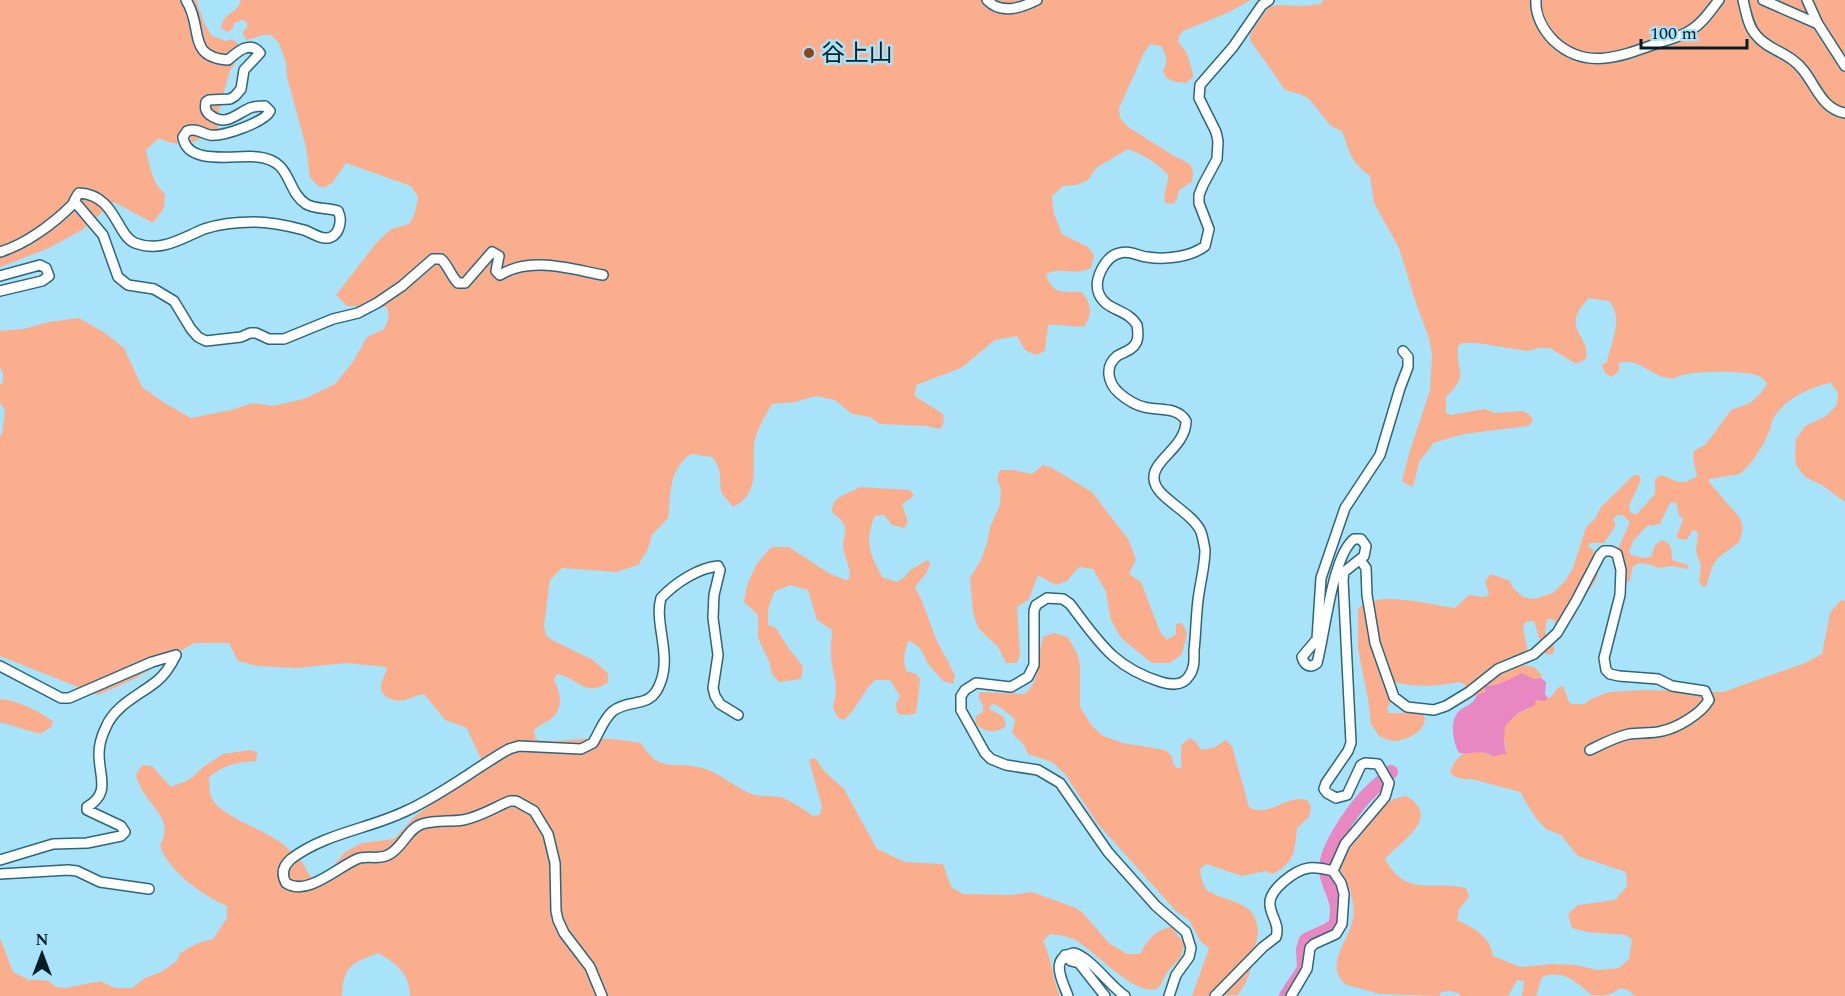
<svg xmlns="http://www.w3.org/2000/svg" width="1845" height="996" font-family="Spectral,'Noto Sans JP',serif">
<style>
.green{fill:#fbae8d}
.water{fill:#e987c2}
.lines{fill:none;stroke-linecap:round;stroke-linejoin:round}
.river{stroke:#e987c2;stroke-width:14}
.minor-casing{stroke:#2d667a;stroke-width:12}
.minor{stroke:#fff;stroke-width:9}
.poi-dot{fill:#8c4422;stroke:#a8e3fa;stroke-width:2}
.labels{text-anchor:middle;stroke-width:5;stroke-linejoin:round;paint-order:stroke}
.poi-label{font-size:24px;fill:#051d25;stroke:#a8e3fa;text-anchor:start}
</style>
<rect width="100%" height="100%" fill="#a8e3fa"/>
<path class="green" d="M0,0H196L205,25L212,36L226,41L232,39L238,44L239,57L230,71L226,85L219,109L218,129C199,141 180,150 159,138L146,150C150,166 152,183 165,194L164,208L153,223L114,202L82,230L49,248L0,267Z
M241,0H1251L1227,13L1183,31L1179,36L1178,42L1187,53L1193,74V77L1186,83L1176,82L1166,78L1163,71C1168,61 1167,56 1161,46L1150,44L1144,53L1119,108L1120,118L1128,127L1174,156L1190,164L1193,172L1192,182L1179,190L1177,199L1173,204L1165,203C1163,193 1168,185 1168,175C1156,162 1144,155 1128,149L1096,168L1088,180L1076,185L1063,186L1052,196L1054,214L1062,234L1088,247L1094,256L1091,268C1076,276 1060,267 1046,274C1053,295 1062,292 1082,292C1091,304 1093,312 1085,326C1073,328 1061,324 1048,325L1045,351L1036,355L1025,350L1017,336L995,340L961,368L916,385L915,396L943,414L944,422L940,429L927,426L880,424L870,417L852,414L835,400L816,396L795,402L772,404C766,415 758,427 755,439C750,464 763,492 733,507C730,503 726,499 723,495C717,484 725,472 712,457L691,454C668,469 671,495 668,518L652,535L648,549L638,565L617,572L562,568L550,580L544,626L546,635L550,639L593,660L608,673V682C586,699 577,677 557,674L554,680C562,695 564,713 546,722C541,725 538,726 534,730L535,739C551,743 566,740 583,739C603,738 622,739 641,743C660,775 674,760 702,768C721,773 735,788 752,794C761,798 771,795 780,797C792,801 803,809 813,816L820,815L822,807L810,764L809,759L815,758L824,771L844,789L877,849L905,862L943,864L951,887L963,894L1011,895L1032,892L1076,908L1083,913L1109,943L1127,954H1140C1148,939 1155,930 1171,927L1184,943C1182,963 1175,960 1166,974C1163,979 1162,986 1156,989C1133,996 1093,948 1073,939C1067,936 1057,935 1050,934L1043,941C1052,959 1052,978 1060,996H410C410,974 396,963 378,953C352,963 343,966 342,996H0V938L13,972L27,979L49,981L56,987L66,988L100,981L115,988H132L145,978L161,972L177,961L180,953L198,943L213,939L227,918V906C203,896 167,870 160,845C173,822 156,812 144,793C140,788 138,781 136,775L142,765L152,766L171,787L189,780L203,767L223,754L250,750L257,752L256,761C237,762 224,765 209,777C209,786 209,798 216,804C232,821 264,829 284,845C290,850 296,856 301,861C307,868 307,875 314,879L330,870L345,852L362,843L394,839L415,816L485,768C480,754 472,742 467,728L445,720L424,694C416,695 412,698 405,700C396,703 379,697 381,685C382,679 386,673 387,667L346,663L297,668L258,666L238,661L229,643H194L134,679L98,695L0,656V436L2,434L5,410L0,403V385L3,382V373L0,367V331L23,329L49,322L79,318L105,333L124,348L142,387L163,402L191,418L231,410L253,403L273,406L304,399L335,384L353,362L367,337L384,329L389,318L387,307L347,306L336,295L377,242L391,229L409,224L415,213L418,197L411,186L346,163L332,183L323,188L317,185L310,177L306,147L287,77L286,63L279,43L271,35H263L247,40L243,35V31L247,28V22L242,20L234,23L233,28L228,32L221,29C223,11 237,15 241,0Z
M1323,0H1845V502L1822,485L1805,477L1796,465L1795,455L1796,439L1805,426L1826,416L1837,405L1838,393L1831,383C1812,386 1783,400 1773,419C1771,423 1771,428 1769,432C1762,448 1753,462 1740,474L1709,479V482L1740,518L1743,528L1739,542L1718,558L1712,567L1706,587L1702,586L1699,581L1701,566L1696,551L1698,533L1695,530L1692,531L1688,538L1684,540L1676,538L1683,519L1679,515L1676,502L1670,503L1660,524L1647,526L1633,541L1629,552L1631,555L1643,558L1651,557L1655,545L1662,540C1672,543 1672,550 1672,560L1688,565V569L1672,566L1658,568L1652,565L1640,563L1633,566L1630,581L1626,582C1620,570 1626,563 1618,549L1630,522L1623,515H1617L1613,520L1616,525L1604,543H1590L1588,546L1594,551L1592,562L1598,568V575L1593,585L1586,594L1580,598L1576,606L1575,616C1569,621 1563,630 1555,627V622L1552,619H1547L1545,633L1554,646V652L1552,654L1547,655L1543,650L1534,621L1525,622L1523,627L1528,653L1522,661V665L1534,667L1542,675L1541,678L1533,679L1518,675L1514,679L1491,686L1481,695L1472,696L1464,684L1460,682C1439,686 1416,688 1395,682L1386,686L1390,703L1387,708L1389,713H1419L1424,715C1429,730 1407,741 1394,741C1389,741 1384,738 1379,736L1371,724L1368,699L1358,649V609C1377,589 1429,605 1455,608L1469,595L1484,597L1489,595L1485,581L1491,574L1510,581L1513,588L1523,597L1534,599L1553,593L1565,581L1573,568L1586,527L1595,519L1601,507L1634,475H1639L1641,480L1629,506L1630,512L1636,515L1655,494V479L1661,475C1678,481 1681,487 1697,476L1693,459L1694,451L1706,444L1731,410L1750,403L1761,393L1767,384C1765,381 1764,379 1761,377C1749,370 1697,371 1683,375C1680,375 1678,377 1675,378C1654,381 1640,356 1619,363V371L1612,377L1605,373L1602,365L1607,362C1611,341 1624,319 1609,301L1589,298C1558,330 1591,333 1586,359L1576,364L1550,348H1539L1527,351L1477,343H1462L1458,346C1456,375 1470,373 1446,397V413L1451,415L1484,409L1495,413L1523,411L1529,414L1533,420L1529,426L1464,434L1433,443C1429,451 1421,457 1419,463C1416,472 1416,479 1412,487L1402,481L1409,454L1430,390L1432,355L1429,338L1417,306L1399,248L1374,203L1370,176C1349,160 1351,154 1342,131L1331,126L1309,99L1300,94L1285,90L1250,40L1251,32L1269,7L1276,5L1304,6L1321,4Z
M1043,465L1052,468L1092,492L1128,539L1136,559L1129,574L1141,582L1160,632L1167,640L1176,634V624L1182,623L1187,633L1182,654L1170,663H1152L1121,638L1111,620L1106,592L1093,569L1079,567L1067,581L1056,585L1038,575L1029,599L1017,607L1020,655L1017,663H1006L998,647L978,628L973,612L970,578L981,560L987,543L990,527L1000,505L1001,490L997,478L1000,470H1013L1032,474Z
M860,487L910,490L914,496L902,504L908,522L904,528L892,525L884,515L875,516C864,541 870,554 882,577L897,582L904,578L910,570L928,560L930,564L927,572L915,587C925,605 929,622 937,641C943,653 950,664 955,676L953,684L943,681L928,664L921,649L909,640C904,651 903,659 906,671L916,674L920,679L917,708L915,714L902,715L897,713L896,704L900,696L890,680H875C862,692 857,709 844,720L838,718L833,707C840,682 832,677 831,655C830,647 832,638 832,630L817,620L808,590L790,585L774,592L768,610V625L776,628L789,649L803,666L801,679L779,682L772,674L769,661L758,638V615L744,602C747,580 755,562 772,547H789L830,574L846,580L849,579C852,568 844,558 843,546C843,540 846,533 845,527C843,521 837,516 832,512C832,495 847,495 860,487Z
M1841,600L1845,601V996H1635L1628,990L1620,988C1610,996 1604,996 1592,995C1575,982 1565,969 1542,977L1536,996H1522L1524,981L1517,980L1508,996H1460V994L1451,991L1441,992L1439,996L1380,994L1344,984C1342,980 1338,975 1337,972C1334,955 1348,938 1352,923C1357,904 1349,885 1340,869L1343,857L1379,811L1393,799L1406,796C1443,817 1400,842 1385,859C1407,898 1430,880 1466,888L1469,897L1459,909L1457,920C1474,928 1490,936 1493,956L1520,967L1552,964L1576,965L1598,970L1619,968L1629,959L1632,939L1626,935L1587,932L1572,928L1568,914L1578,905L1615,900L1627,886L1626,872L1578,856L1561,835L1546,829L1535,817L1520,792L1472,779H1462L1453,776L1450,771C1453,765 1457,757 1463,754C1472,750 1486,751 1493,757L1506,749L1504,741V726L1518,713L1528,709L1536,700C1547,699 1552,699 1557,688L1563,686L1568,700L1571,704H1584L1593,698L1609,692L1643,690L1723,692L1805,663L1822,654L1830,613Z
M1054,633L1068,637L1078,655L1080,668V707L1092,726L1103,736L1123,743L1165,750L1172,756L1173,763L1177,768H1181V745L1190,738L1196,742L1201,750L1213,748L1226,740L1232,746L1249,807C1268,819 1286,794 1307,800L1311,807L1309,817L1297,828C1295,851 1295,862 1273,874L1265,871L1242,876L1206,864L1200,869C1201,876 1202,886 1208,891C1228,903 1258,900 1258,933C1258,939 1254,946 1254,952C1251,971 1249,979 1238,995L1192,996L1209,948L1201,942L1189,920L1175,910L1097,823L1065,774L1052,762L1028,754L1024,745L1012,733L1015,719L997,705L992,704L989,709C998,714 1007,715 1005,727C995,734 983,732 975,723L976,716L983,712V705L979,698V692L1024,694C1042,682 1037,656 1043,637Z
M0,699C20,701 36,710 53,721L51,727L40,734L0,722Z"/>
<path class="water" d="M1522,673L1533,679L1541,678L1546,682L1545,694L1548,698L1545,701L1536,700L1535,705L1518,713L1505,726L1504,741L1506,755L1501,754L1493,757C1484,748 1471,755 1459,753C1453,742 1449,721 1459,711C1466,705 1473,705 1477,695L1485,692L1486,686C1499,686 1511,678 1522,673Z"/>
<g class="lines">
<path class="river" d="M1286,996L1304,969L1303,949L1306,940L1326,931L1335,925C1342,900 1329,892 1326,871C1324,850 1353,810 1367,795C1375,787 1383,781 1391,772"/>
<g class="minor-casing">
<path id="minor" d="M987,0C1001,15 1021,8 1037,0
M1536,0C1535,15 1543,30 1554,41C1587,72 1624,55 1661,42C1671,39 1682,36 1691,30C1703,23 1710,11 1719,0
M1743,0C1746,12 1748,26 1756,35C1766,48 1782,51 1794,61C1814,75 1817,108 1845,113
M1763,0L1818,24
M1807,0L1818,24L1845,66
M75,202L103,235L118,277L128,285L154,289L174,301L191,329L198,337L206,341L241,337L250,333H256L269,339H284L333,319L358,313L377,303L402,286L433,259H441C448,265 451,276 458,283H465L492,252L499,256L496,271L500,275C531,256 570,269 603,275
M0,252C26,244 53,224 72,205C75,201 75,197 79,193C116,195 116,235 135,243C161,253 182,238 204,229C219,224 238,222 254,222C270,222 289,226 304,230C310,232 319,238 325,238C339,239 343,221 338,211C328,207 316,210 306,204C285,190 293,161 258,157C239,154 187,167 183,137L187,131C197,128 201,133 210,135C223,137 265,122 270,111L265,106C260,106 255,106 250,108C236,114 226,127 210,115C205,111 205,108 206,102L209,100L230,99L235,96L241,89L244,70L260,53C250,40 237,52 228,60C186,57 204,28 186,0
M0,276L40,265L46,268L49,276L42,281L0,291
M1361,561L1366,568L1367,595L1375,643L1394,697L1407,707L1434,710L1446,706L1469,692L1498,669L1534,654L1557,633L1576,601L1600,555L1604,551H1611L1617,554L1621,570L1620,595L1604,658L1606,670L1610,674L1619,676L1658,679L1672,686L1705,691L1709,700C1701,714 1677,728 1662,731C1651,734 1640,732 1629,734C1615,737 1602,744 1590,750
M0,666L61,698H69L152,662L176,655
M0,860L53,844L87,843L121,836L125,832L121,826L87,810V807C111,793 99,777 99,754C99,745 102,735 106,727C115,705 140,695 157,681C166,674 171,665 176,655
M1333,871L1345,844L1385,797L1389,783L1378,764L1365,763L1361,765L1347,795L1336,798L1327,793L1324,789L1326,783L1348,751L1351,743L1343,580L1344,572L1364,556L1366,546L1361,539H1354C1332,556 1325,634 1317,663C1310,669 1304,665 1302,657L1317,639L1321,578L1345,508L1380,455L1400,388L1408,367V357L1403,351
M0,874L68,870L77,871L100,882L149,889
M1065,955L1071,961L1079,963L1105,996
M602,996L590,967L564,933L558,920L556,911L555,863L548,834L534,811L516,801H510C495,807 480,817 463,820C450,822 435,820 422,824C407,829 403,848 388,855C379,860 366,855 357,859C338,867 307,897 286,883C281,874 283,866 291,859C325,833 369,829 406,811C443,794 474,769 509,749L519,746L581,749L593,743C599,733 604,718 613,711C632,697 651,711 661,681C671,653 654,622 661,598C675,583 698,568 718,566L720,570L714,595L713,618L718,655L713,688L715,696L720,704L738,715
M1068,996C1062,980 1049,958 1074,953C1090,957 1109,985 1125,996
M1169,996L1176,975L1189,957L1191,948L1186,932L1156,906L1108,852L1060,783L1038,770L1006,765L991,759L985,753L961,710V696L965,690L976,683L1011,687L1028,677L1034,665V611L1036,605L1047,598L1063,599L1070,604C1099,642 1113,667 1161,682C1171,685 1183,686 1189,676C1195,668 1194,659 1194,650C1196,633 1196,616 1198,600C1200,583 1205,566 1205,550C1204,544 1203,538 1201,532C1192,511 1155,498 1154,479C1152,460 1186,447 1186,421C1177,406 1159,411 1144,407C1135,405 1126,399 1119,393C1108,383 1104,367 1117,356C1123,352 1132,351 1136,343C1139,338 1138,331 1137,325C1128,309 1106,311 1099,294C1093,280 1105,256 1120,253C1129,250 1138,256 1147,257C1165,260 1191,257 1205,246L1209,229L1199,203V195L1203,185L1217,159L1218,141L1216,132L1199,98L1200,85L1233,47L1262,5L1269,0
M1215,996L1263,947L1276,937C1280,924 1271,917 1270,905C1268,890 1295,870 1309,868C1317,867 1325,869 1333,871L1341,883L1344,894L1342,924L1336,934L1314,944L1310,948L1307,969L1291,996"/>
</g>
<use href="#minor" class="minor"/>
</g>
<circle class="poi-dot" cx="809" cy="53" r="6"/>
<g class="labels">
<g class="poi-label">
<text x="821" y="61">谷上山</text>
</g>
</g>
<g transform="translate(42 954)" stroke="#a8e3fa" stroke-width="4.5" paint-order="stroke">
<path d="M0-4.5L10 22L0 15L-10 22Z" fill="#051d25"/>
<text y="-9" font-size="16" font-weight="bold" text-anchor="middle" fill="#051d25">N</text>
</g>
<path d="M1641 39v9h106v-9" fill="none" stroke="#051d25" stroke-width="3"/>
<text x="1650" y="39" font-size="18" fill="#051d25" stroke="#a8e3fa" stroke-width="4.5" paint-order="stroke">100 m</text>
</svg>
